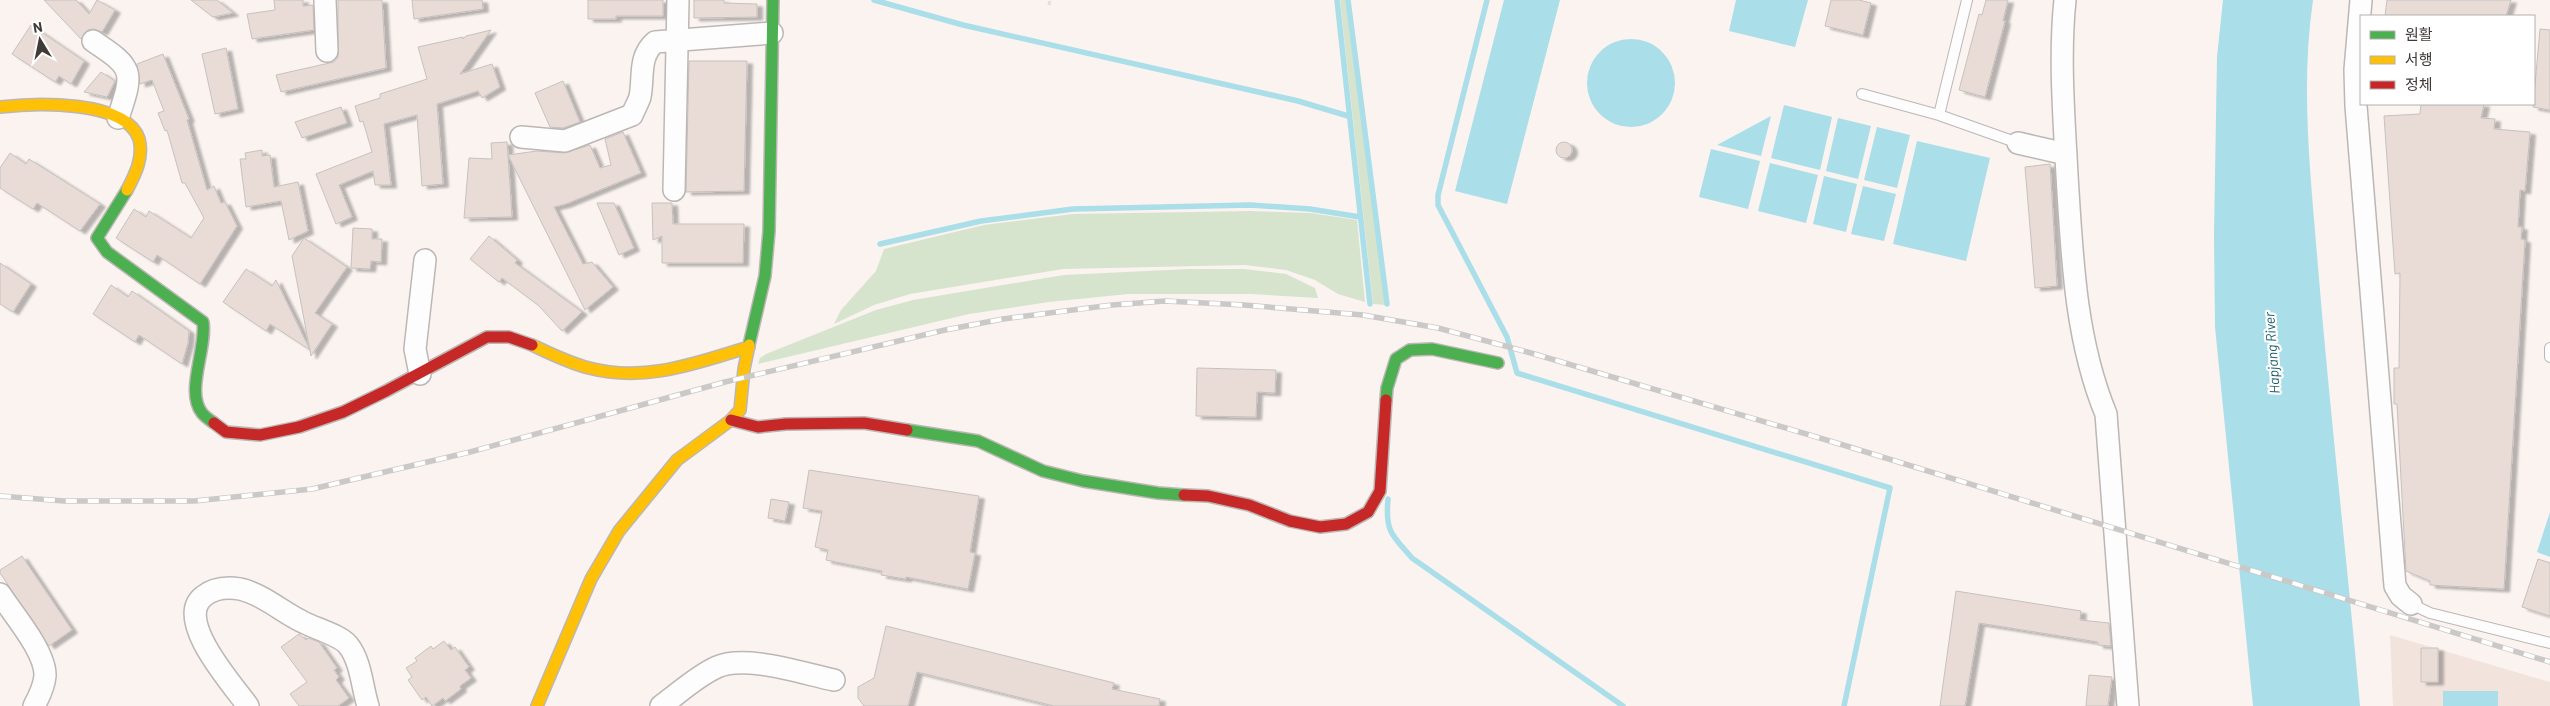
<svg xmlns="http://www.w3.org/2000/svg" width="2550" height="706" font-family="Barlow,'Noto Sans KR',sans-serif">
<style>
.built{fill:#f2e4dd}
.green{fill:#d6e4ce}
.water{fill:#aadee8}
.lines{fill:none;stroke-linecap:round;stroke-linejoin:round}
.stream{stroke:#aadee8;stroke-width:5.5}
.building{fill:#e9dcd6;stroke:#c6c1bf;filter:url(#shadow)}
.lane-casing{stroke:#bcb7b5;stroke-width:12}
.street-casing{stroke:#bcb7b5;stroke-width:24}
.fast-casing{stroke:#bcb7b5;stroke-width:14}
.slow-casing{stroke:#bcb7b5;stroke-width:14}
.jam-casing{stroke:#bcb7b5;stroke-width:14}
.path{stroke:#e1dfdf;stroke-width:3;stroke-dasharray:4 4;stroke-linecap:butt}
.lane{stroke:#fefdfd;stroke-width:10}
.street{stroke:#fefdfd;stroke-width:21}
.fast{stroke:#4caf50;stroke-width:11}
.slow{stroke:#ffc107;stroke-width:11}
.jam{stroke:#c62828;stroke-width:11}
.rail-casing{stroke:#cbc9c8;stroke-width:5.5}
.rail{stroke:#fff;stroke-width:4;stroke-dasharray:11;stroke-linecap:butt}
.labels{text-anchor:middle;stroke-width:4.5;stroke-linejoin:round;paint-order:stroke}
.water-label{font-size:14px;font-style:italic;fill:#1c5d69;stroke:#fff}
</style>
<defs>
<filter id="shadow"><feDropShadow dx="5.5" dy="3" stdDeviation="1" flood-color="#0004"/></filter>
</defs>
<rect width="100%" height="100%" fill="#faf3f0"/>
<path class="built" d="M2390,635L2550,682V706H2393Z"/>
<path class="green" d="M1340,0H1346L1385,305L1373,304Z
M1250,211L1311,213L1357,220L1365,302L1338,294L1315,280L1286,270L1245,265L1063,269L910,294L874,305L834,324L841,310L876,271L884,249L984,225L1073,214Z
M1188,269H1244L1286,274L1315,288L1318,298L1251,294H1128L1049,302L969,314L758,364L760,358L766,354L876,310L913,300L1064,275Z"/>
<path class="water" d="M1504,0H1560L1507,204L1455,191Z
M1736,0H1808L1795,47L1729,31Z
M2223,0H2313C2300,89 2311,178 2318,267C2330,413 2347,560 2360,706H2253L2215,327L2214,235L2217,57Z
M1587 83a44 44 0 1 1 88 0a44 44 0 1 1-88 0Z
M1784,105L1832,117L1820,170L1771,158Z
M1771,116L1761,156L1717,145Z
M1838,118L1871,126L1858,179L1826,171Z
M1877,127L1910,135L1897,188L1864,180Z
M1917,141L1990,158L1966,261L1893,244Z
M1711,149L1760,161L1748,209L1699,197Z
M1770,163L1818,175L1806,223L1758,211Z
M1824,176L1857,184L1846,232L1813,224Z
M1863,186L1896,194L1884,241L1851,234Z
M2550,512V557L2537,552Z
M2443,691H2498V706H2443Z"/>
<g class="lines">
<path class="stream" d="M874,0L963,25L1298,101L1348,116
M1337,0L1370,304
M1348,0L1387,304
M1487,0L1438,195V205L1507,337L1517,373L1890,488L1844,706
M880,244L981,221L1073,209L1250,205L1310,209L1360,217
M1388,499C1385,532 1392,535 1412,558L1623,706"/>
</g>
<path class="building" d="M44,0H76L89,14L97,0L115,10L102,32L94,29L88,30L81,39Z
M191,0H217L233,13L213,17Z
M274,0H303V6L313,5L314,30L252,39L247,14L275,10Z
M338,0H382L386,68L281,92L276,75L334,62L338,57Z
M412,0H482L483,9L414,19Z
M588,0H663V16H616V19H588Z
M694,0H724V3L757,4V17L694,18Z
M1831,0H1859L1871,3L1863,35L1825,26Z
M1986,0H2008L2003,21H2005L1985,97L1959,90L1979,14L1982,15Z
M2387,0H2511L2506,16H2385Z
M31,25L84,61L71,84L59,76L55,82L12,54Z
M2540,29L2550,30V110L2533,107Z
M491,30L460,74L492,64L500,87L482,98L478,91L437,104L443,184L422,186L417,115L384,124L391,185H375L373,171L339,185L352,217L336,224L316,174L372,152L363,121L360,122L355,106L380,98V94L427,79L418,47L463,37V39L466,36Z
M226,48L238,109L215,114L202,54Z
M163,54L189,119L187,120L207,190L214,186L221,203L225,202L237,226L200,284L157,255L153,262L116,238L134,209L146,217L149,211L191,238L204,218L185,183H182L167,130L165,131L158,113L164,111L152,80L140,84L137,64Z
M689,61H747L744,191L686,192Z
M101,72L115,81L107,97L84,92Z
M563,81L580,122L563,128L550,127L535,93Z
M2421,104H2484L2481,118L2495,119L2494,129L2530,132L2525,191L2520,190L2518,227H2522L2521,239L2525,240L2504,589L2430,585V581L2406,571L2397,404H2394V368H2399L2400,273L2395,274L2384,116L2420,114Z
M341,107L347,123L302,138L295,122Z
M623,132L641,173L566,204L554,207L583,264L592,262L613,287L585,310L508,155L512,217L464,218L469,158L492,159L491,143L507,142L508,155L537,151L564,153L590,145L600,168L611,165L605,139Z
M1556 150a8 8 0 1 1 16 0a8 8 0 1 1-16 0Z
M262,150V156L270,155L274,187L298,182L308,231L289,240L281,201L246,207L240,159H246L245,153Z
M10,153L26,164L29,159L100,204L80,231L37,203L33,209L0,188V168Z
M2050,164L2057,286L2035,288L2025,167Z
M597,203H614L634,248L619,255Z
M652,203H672L673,224H744L743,263H662V236L653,240Z
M353,228L372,229V239H382L381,262L371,261L370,269L351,268Z
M489,236L517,260L515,263L582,312L562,331L538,305L502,278L499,282L470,259Z
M304,238L347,267L315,313L332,324L311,356L292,256Z
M0,263L31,284L13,312L0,304Z
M246,269L272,286L276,280L310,350L270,324L266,331L223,302Z
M111,285L128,297L132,291L189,331L188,343L182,364L139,335L135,342L93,314Z
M1197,368L1276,370L1275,393L1257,392L1256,417L1196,416Z
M809,470L979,496L970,552L975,553L968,589L906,577V579L881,575L882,571L826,560L828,550L815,547L822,511L803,508Z
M771,499L789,502L785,521L768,518Z
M22,556L72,630L49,646L0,573V570Z
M2538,559L2550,563V616L2522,607Z
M1956,591L2081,611L2080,620L2109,623L2111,646L2098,645V642L1979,623L1965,706H1940Z
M886,626L1114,683L1112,689L1160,699L1159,706H1054L917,672L908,706H864L858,698V687L874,678Z
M299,634L306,640L308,638L319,642L337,668L334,670L339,677L336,680L349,698L338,706H299L290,694L307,682L281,647Z
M444,641L451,650L455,647L469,667L465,670L471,678L460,686L461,689L445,701L443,698L432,706L426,697L422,700L408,680L412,677L406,668L417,661L415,658L431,646L433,649Z
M2421,648H2438V682H2421Z
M2089,675L2112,677L2108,706H2086Z"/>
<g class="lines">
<g class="lane-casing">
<path id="lane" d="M1862,94L1939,115L2018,143
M1939,115L1967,0
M2550,348V357
M2411,604L2430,613L2550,643"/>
</g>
<g class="street-casing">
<path id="street" d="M325,0L327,51
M2065,0C2059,57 2064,117 2067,175C2072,255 2075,339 2106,414L2128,706
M2361,0L2355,70L2356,106L2395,586L2401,596L2411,604
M93,41C134,68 134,71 118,118
M521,137L565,141L632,115C634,110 638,103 640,97C644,77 638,57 655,42L772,33
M2018,143L2066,154
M674,190L678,0
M420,374L415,349L425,260
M0,594C13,614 46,652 45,676C44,687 39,697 34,706
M248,706C233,685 173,619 204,596C214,588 227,587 240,589C262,594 281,611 301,621C313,628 340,635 348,645C361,661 362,687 368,706
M661,706C679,693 697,676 717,667C746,654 804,674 834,680"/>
</g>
<g class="fast-casing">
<path id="fast" d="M127,190L97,238L107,252L203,322C207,349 185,391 202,413C205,417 210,420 214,423
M749,345L765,276L769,231L773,0
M1386,400L1387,388L1396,359L1410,350L1432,349L1498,363
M907,430L978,441L1043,471L1083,481L1158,493L1184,495"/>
</g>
<g class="slow-casing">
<path id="slow" d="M0,107C33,103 126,99 139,139C144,157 135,175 127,190
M532,345C551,354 569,363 589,368C645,383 696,363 749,347
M537,706L591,579L619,531L677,460L731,420L740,410L744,369L749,345"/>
</g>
<g class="jam-casing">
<path id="jam" d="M731,420L758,427L786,424L864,423L907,430
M214,423L226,432L260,435L299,427L343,412L386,391L487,337H509L532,345
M1184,495L1208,496L1249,505L1290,521L1320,527L1346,524L1368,512L1380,491L1386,400"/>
</g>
<path class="path" d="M1049,5L1050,0"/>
<use href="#lane" class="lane"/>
<use href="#street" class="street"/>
<use href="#fast" class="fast"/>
<use href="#slow" class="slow"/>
<use href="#jam" class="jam"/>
<g class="rail-casing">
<path id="rail" d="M0,496L64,501H194L312,489L470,452L725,382L945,330L1003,319L1112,305L1165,301L1244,305L1363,315L1438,328L1531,353L1840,444L2550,662"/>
</g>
<use href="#rail" class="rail"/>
</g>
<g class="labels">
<g class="water-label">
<text transform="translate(2272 353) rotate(-94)" y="5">Hapjang River</text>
</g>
</g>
<rect x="2360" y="15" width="175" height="90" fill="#ffffff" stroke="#b3b1b0"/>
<rect x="2370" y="31" width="25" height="8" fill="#4caf50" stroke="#b3b1b0"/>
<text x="2405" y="40" font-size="15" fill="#403b39">원활</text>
<rect x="2370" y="56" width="25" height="8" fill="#ffc107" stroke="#b3b1b0"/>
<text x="2405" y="65" font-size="15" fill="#403b39">서행</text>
<rect x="2370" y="81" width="25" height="8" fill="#c62828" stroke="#b3b1b0"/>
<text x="2405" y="90" font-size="15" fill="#403b39">정체</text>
<g transform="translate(40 40) rotate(350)" stroke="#ffffff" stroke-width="4" paint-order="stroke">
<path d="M0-4L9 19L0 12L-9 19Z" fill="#403b39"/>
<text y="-8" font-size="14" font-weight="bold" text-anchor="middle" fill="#403b39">N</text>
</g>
</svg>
